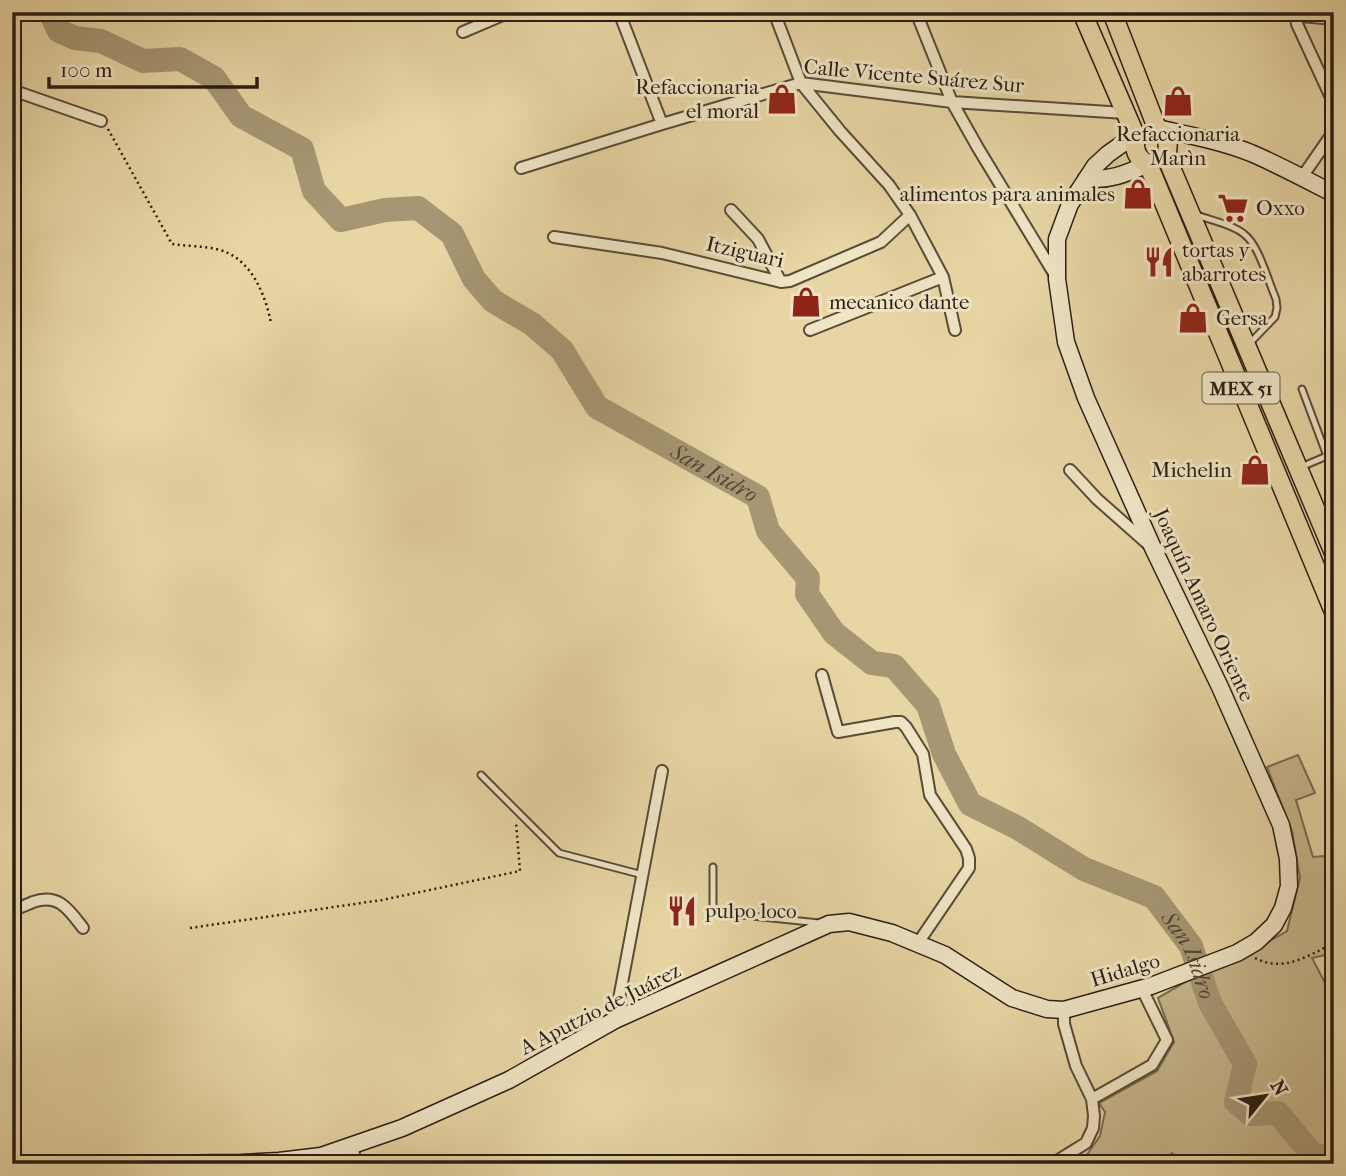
<svg xmlns="http://www.w3.org/2000/svg" width="1346" height="1176" font-family="'IM FELL French Canon',serif">
<style>
.green{fill:#c7b68c;stroke:#786a50;stroke-width:2}
.lines{fill:none;stroke-linecap:round;stroke-linejoin:round}
.river{stroke:#a69673;stroke-width:24}
.lane-casing{stroke:#584b38;stroke-width:9}
.street-casing{stroke:#584b38;stroke-width:14}
.secondary-casing{stroke:#291d14;stroke-width:19}
.primary-casing{stroke:#291d14;stroke-width:21}
.path{stroke:#291d14;stroke-width:2.5;stroke-dasharray:2 3.5;stroke-linecap:butt}
.lane{stroke:#efe4c4;stroke-width:5}
.street{stroke:#efe4c4;stroke-width:10}
.secondary{stroke:#efe4c4;stroke-width:16}
.primary{stroke:#e7d5a4;stroke-width:18}
.labels{text-anchor:middle;stroke-width:6;stroke-linejoin:round;paint-order:stroke}
.shield{fill:#efe4c4;stroke:#645949;stroke-width:2}
.shield-label{font-size:19px;font-weight:bold;fill:#291d14}
.street-label{font-size:21px;fill:#291d14;stroke:#efe4c4}
.poi-label{font-size:21px;fill:#291d14;stroke:#efe4c4;text-anchor:start}
.water-label{font-size:23px;font-style:italic;fill:#554735;stroke:#efe4c4}
</style>
<rect width="100%" height="100%" fill="#e7d5a4"/>
<filter id="stains"><feTurbulence type="fractalNoise" baseFrequency=".00286" numOctaves="4"/><feColorMatrix values="0 0 0 0 .2 0 0 0 0 .09 0 0 0 0 .02 0 0 0 .5 -.17"/></filter>
<radialGradient id="worn" r=".72"><stop offset=".6" stop-color="#630" stop-opacity="0"/><stop offset="1" stop-color="#630" stop-opacity=".3"/></radialGradient>
<path class="green" d="M1298,755L1315,793L1296,800L1313,857L1324,856L1334,885V922L1330,954L1312,958L1334,1000V1164H1211L1205,1155L1184,1164L1172,1153L1160,1164H1086V1156L1100,1136L1105,1112L1099,1103L1157,1071L1174,1042L1158,998L1194,977L1223,967L1244,956L1287,931L1300,878L1292,831L1267,767Z"/>
<g class="lines">
<path class="river" id="s1" d="M50,12L59,31L75,38L101,41L143,61L180,59L214,78L241,116L302,149L314,191L341,220L385,210L418,208L452,234L474,279L493,301L532,324L562,350L597,407L758,497L768,531L808,578L807,594L834,633L872,663L894,666L928,705L944,754L970,804L1018,828L1084,869L1154,897L1191,946L1210,1003L1245,1064L1236,1102L1250,1114L1278,1113L1311,1153L1334,1161"/>
<g class="lane-casing">
<path id="lane" d="M1197,215C1212,221 1232,224 1244,234C1259,245 1268,281 1276,299L1277,308L1275,317L1249,344
M1302,389L1327,456
M1301,467L1334,453
M481,775L559,853L643,875
M713,867V912L819,923"/>
</g>
<g class="street-casing">
<path id="street" d="M619,12L662,124
M774,12L801,83L840,131L889,185L910,215L943,277L955,330
M916,12L952,102L978,148L1055,275
M1334,19L1301,16L1296,18L1297,24L1334,104
M463,32L510,12
M12,90L101,121
M521,168L662,124L801,83L952,102L1125,113
M1302,177L1334,131
M731,210L758,239L781,282
M554,237L662,253L781,282L790,281L881,242L910,215
M810,330L943,277
M1070,470L1097,499L1149,545
M822,675L838,732L895,722H901L906,727L923,754L930,795L966,849L969,858V868L918,943
M12,910C20,908 26,905 33,902C59,893 69,910 83,928
M615,1020L662,771
M1092,1099L1152,1065L1167,1040L1142,989
M353,1145L355,1164
M1052,1164L1086,1143L1093,1128L1094,1116L1092,1099L1076,1066L1064,1024V1010"/>
</g>
<g class="secondary-casing">
<path id="secondary" d="M1157,128C1188,135 1221,141 1251,153C1279,165 1307,180 1334,194
M1086,179C1110,181 1127,173 1148,164
M141,1164L241,1163L279,1161L321,1156L402,1128L509,1080L615,1020L829,924L849,922L892,933L945,955L1012,998L1047,1009L1064,1010L1151,986L1237,953L1256,942L1274,925L1283,908L1289,886L1288,859L1281,825L1220,687L1153,548L1086,398L1066,342L1057,279V239L1070,204L1095,166L1108,154L1122,144L1136,137"/>
</g>
<g class="primary-casing">
<path id="primary" d="M1082,12L1136,137C1133,150 1137,158 1148,164L1334,612
M1112,12L1157,128C1167,136 1170,143 1166,156L1334,553"/>
</g>
<path class="path" d="M108,129L172,244C186,246 202,246 216,249C250,256 265,293 271,323
M190,928L382,900L520,871L516,822
M1255,958C1284,973 1307,956 1334,943"/>
<use href="#lane" class="lane"/>
<use href="#street" class="street"/>
<use href="#secondary" class="secondary"/>
<use href="#primary" class="primary"/>
</g>
<defs>
<g id="shop-bare" transform="scale(2.415)"><path d="M-5-2.5h2.3a2.7 3.5 0 0 1 5.4 0H5L5.5 6h-11ZM-1.5-2.5h3a1.5 2.3 0 0 0-3 0Z" fill="#8f2418" stroke="#efe4c4" stroke-width="2.5" paint-order="stroke"/></g>
<g id="supermarket-bare" transform="scale(2.415)"><path d="M-6-5.5h2.5l.6 2H6L4.5 2H-2.5L-4.4-4H-6ZM-1.5 3.2a1.3 1.3 0 1 0 .1 0ZM3 3.2a1.3 1.3 0 1 0 .1 0Z" fill="#8f2418" stroke="#efe4c4" stroke-width="2.5" paint-order="stroke"/></g>
<g id="restaurant-bare" transform="scale(2.415)"><path d="M-5-6h1v4h1v-4h1v4h1v-4h1v5L-1.5 .5V6h-2V.5L-5-1ZM5-6V6H3V1.5H1.5Q1.5-4 5-6Z" fill="#8f2418" stroke="#efe4c4" stroke-width="2.5" paint-order="stroke"/></g>
</defs>
<g fill-rule="evenodd">
<use href="#shop-bare" x="782" y="99"/>
<use href="#shop-bare" x="1178" y="101"/>
<use href="#shop-bare" x="1138" y="194"/>
<use href="#supermarket-bare" x="1233" y="208"/>
<use href="#restaurant-bare" x="1159" y="262"/>
<use href="#shop-bare" x="806" y="302"/>
<use href="#shop-bare" x="1193" y="318"/>
<use href="#shop-bare" x="1255" y="470"/>
<use href="#restaurant-bare" x="682" y="911"/>
</g>
<g class="labels">
<rect class="shield" x="1202.5" y="372.5" width="77" height="31" rx="5"/>
<g class="shield-label">
<text x="1241" y="395">MEX 51</text>
</g>
<g class="street-label">
<text transform="translate(914 76) rotate(5)" y="7">Calle Vicente Suárez Sur</text>
<text transform="translate(745 252) rotate(13)" y="7">Itziguari</text>
<text transform="translate(1204 605) rotate(65)" y="7">Joaquín Amaro Oriente</text>
<text transform="translate(1125 970) rotate(-17)" y="7">Hidalgo</text>
<text transform="translate(600 1009) rotate(-27)" y="7">A Aputzio de Juárez</text>
</g>
<g class="poi-label">
<text x="759" y="94" text-anchor="end">Refaccionaria<tspan x="759" dy="24">el moral</tspan></text>
<text x="1178" y="141" text-anchor="middle">Refaccionaria<tspan x="1178" dy="24">Marìn</tspan></text>
<text x="1115" y="201" text-anchor="end">alimentos para animales</text>
<text x="1256" y="215">Oxxo</text>
<text x="1182" y="257">tortas y<tspan x="1182" dy="24">abarrotes</tspan></text>
<text x="829" y="309">mecanico dante</text>
<text x="1216" y="325">Gersa</text>
<text x="1232" y="477" text-anchor="end">Michelin</text>
<text x="705" y="918">pulpo loco</text>
</g>
<g class="water-label">
<text dy="8" stroke="none"><textPath href="#s1" startOffset="873">San Isidro</textPath></text>
<text dy="8" stroke="none"><textPath href="#s1" startOffset="1589">San Isidro</textPath></text>
</g>
</g>
<rect width="1346" height="1176" fill="none" stroke="#e7d5a4" stroke-width="42"/>
<rect x="14" y="14" width="1318" height="1148" fill="none" stroke="#291d14" stroke-width="3.5"/>
<rect x="21" y="21" width="1304" height="1134" fill="none" stroke="#291d14" stroke-width="2"/>
<g transform="translate(1265 1096) rotate(60)" stroke="#efe4c4" stroke-width="5" paint-order="stroke">
<path d="M0-5L12 26L0 18L-12 26Z" fill="#291d14"/>
<text y="-10" font-size="19" font-weight="bold" text-anchor="middle" fill="#291d14">N</text>
</g>
<path d="M49 77v10h208v-10" fill="none" stroke="#291d14" stroke-width="3.5"/>
<text x="60" y="77" font-size="21" fill="#291d14" stroke="#efe4c4" stroke-width="5" paint-order="stroke">100 m</text>
<rect width="100%" height="100%" filter="url(#stains)"/>
<rect width="100%" height="100%" fill="url(#worn)"/>
</svg>
